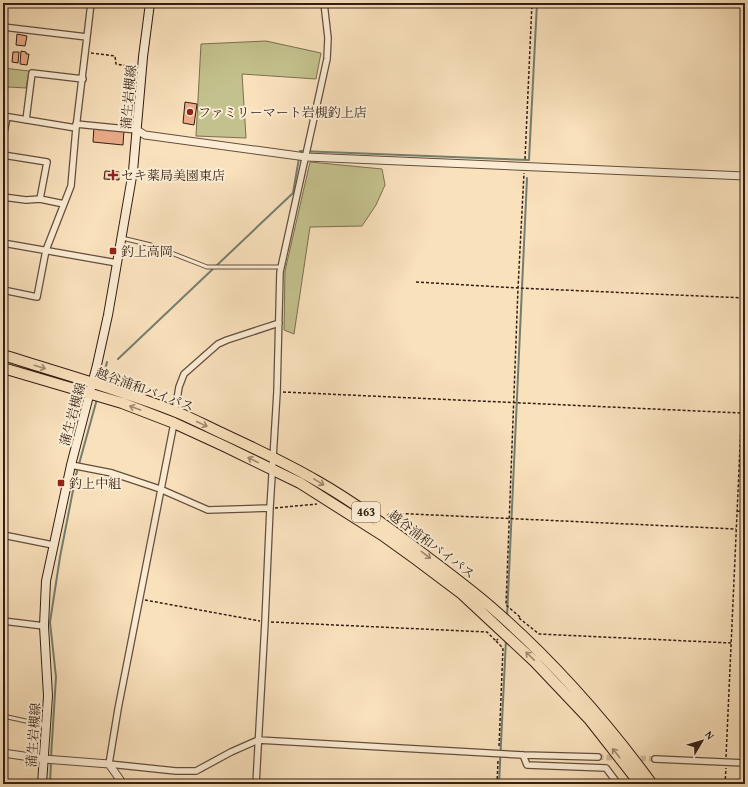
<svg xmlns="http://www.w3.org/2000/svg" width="748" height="787" font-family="'Gentium Book Plus','Noto Serif JP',serif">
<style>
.green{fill:#c3c18d;stroke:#7b6f50}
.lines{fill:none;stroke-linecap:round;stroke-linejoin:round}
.stream{stroke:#737e70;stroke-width:2}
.building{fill:#ebad89;stroke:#331d13}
.minor-tunnel{stroke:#d1ba9a;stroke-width:5.5;stroke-dasharray:5.5 3;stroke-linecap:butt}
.service-casing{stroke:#644e3d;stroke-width:5}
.minor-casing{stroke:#644e3d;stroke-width:8}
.tertiary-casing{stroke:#644e3d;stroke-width:9}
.secondary-casing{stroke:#331d13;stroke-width:10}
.trunk-casing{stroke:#331d13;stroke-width:12}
.path{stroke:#331d13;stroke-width:1.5;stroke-dasharray:3 2;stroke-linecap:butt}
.service{stroke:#fbecd3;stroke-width:3}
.minor{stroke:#fbecd3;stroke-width:5.5}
.tertiary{stroke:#fbecd3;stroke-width:7}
.secondary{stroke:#fbecd3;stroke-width:8}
.trunk{stroke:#f9e1bc;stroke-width:10}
.oneway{stroke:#a08970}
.poi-dot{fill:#8f2418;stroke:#fbecd3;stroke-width:1.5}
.labels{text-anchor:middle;stroke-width:4;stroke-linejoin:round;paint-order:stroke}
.shield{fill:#fbecd3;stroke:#6f5b4d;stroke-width:1}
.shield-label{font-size:12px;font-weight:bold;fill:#331d13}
.street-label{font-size:13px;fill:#331d13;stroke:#fbecd3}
.poi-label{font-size:13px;fill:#331d13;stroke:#fbecd3;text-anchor:start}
</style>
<rect width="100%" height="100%" fill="#f9e1bc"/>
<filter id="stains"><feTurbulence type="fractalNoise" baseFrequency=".005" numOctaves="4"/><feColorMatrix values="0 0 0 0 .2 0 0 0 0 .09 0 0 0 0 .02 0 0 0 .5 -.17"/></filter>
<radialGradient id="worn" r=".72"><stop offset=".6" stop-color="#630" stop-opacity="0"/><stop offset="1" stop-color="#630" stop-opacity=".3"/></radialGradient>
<path class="green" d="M266,41L321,53L316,79L242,74L246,138L196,136L201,44Z
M3,68L29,71L26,88L9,87L3,94Z
M310,162L382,169L385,185L376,205L362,226L310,227L294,334L284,330L285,271Z"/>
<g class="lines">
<path class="stream" d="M300,154V151L529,160L537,3
M118,359L293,193L299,158
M102,382L107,362
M507,617L527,178
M51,757L56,677L50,622L60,557L76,475L97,399
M50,784L51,762
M499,784L506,639"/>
</g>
<path class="building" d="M17,34L27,36L25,46L16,45Z
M21,51L26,52V54H29L27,65L20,64Z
M13,52H19L18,63L12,62Z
M185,102L197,104L194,125L183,123Z
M94,127L124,130L123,145L93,142Z
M105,171L119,172V180L104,179Z"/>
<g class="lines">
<path class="minor-tunnel" d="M598,757L619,758
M632,758L655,759"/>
<g class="service-casing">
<path id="service" d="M122,238L151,245L207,267H281
M3,716L44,725"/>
</g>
<g class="minor-casing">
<path id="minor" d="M3,27L87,37L91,3
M3,116L76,128
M26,120L32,73L83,79
M76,124L137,130
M3,138L7,117
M3,155L47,162L40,199
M3,197L26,200L40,199L64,204
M3,243L117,263
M3,290L37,297L46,250L71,186L76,128L87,37
M175,411L179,387L184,374L218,344L227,340L279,323
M174,423L118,709L109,764L176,771H196L231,752L258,740L523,755L598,757
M71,465L112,473L160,489L208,510L270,508
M3,535L53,545
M3,621L44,626
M523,755L527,765L606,768L618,784
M655,759L745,763
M256,784L265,622L270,508L277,392L280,272L327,59L328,38L324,3"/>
</g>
<g class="tertiary-casing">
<path id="tertiary" d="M137,130L145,135L306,157L745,176
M3,753L44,759L109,764L123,784"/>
</g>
<g class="secondary-casing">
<path id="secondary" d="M42,784L48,696L44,626L46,581L71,465L97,365L108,315L133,171L143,57L150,3"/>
</g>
<g class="trunk-casing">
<path id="trunk" d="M3,355C60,373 118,389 174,411C192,418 210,428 228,436C258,450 288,464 317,481C354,502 388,527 422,553C446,571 469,588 491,607C551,659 605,720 652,784
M3,368L122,403L174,423L224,446L300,483L382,535L414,558L462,594L535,662L589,719L640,784"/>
</g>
<path class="path" d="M91,53L115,56L116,64L135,67
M525,159L532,3
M416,282L518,288L745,298
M283,392L741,413
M275,508L317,504
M737,511L745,512
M387,516L390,513L736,529
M145,600L260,621
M520,617L506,605L518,288L524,173
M519,618L539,634L731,643
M271,622L487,632L496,641L498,639
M496,641L503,648L499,747
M726,757L745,337
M497,784L498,760
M725,784L726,768"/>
<use href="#service" class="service"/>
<use href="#minor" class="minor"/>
<use href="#tertiary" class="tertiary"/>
<use href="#secondary" class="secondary"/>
<use href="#trunk" class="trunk"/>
</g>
<defs><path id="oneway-shaft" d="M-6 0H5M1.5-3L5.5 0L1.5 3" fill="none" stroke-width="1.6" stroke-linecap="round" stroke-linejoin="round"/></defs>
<g class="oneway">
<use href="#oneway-shaft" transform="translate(40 367) rotate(17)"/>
<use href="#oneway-shaft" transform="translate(135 408) rotate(-160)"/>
<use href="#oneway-shaft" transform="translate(202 424) rotate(25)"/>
<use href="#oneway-shaft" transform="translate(253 460) rotate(-154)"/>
<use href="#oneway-shaft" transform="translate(319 482) rotate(31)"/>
<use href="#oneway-shaft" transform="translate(426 555) rotate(37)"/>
<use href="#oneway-shaft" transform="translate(530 656) rotate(-136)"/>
<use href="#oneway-shaft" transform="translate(616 753) rotate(-129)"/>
</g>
<g class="poi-dot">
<circle cx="190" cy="112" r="4"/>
<path d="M111 169h4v4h4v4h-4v4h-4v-4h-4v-4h4z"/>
<rect x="109" y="247" width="8" height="8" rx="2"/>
<rect x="57" y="479" width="8" height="8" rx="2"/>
</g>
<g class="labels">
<rect class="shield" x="352" y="502" width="28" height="20" rx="3"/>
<g class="shield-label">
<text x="366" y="516">463</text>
</g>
<g class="street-label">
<text transform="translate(128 97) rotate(-85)" y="5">蒲生岩槻線</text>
<text transform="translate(145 389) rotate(20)" y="5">越谷浦和バイパス</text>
<text transform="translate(72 414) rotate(-75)" y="5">蒲生岩槻線</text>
<text transform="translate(432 544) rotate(37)" y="5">越谷浦和バイパス</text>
<text transform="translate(33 735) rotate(-86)" y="5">蒲生岩槻線</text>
</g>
<g class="poi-label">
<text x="198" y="117">ファミリーマート岩槻釣上店</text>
<text x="121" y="180">セキ薬局美園東店</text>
<text x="121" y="256">釣上高岡</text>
<text x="69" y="488">釣上中組</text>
</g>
</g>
<rect width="748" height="787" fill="none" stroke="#f9e1bc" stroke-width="16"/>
<rect x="4" y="4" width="740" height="779" fill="none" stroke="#331d13" stroke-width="2"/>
<rect x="8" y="8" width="732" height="771" fill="none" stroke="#331d13"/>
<g transform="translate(702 741) rotate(52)" stroke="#fbecd3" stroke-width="3" paint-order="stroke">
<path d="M0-3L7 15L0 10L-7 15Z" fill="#331d13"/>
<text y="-6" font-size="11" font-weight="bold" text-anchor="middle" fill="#331d13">N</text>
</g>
<rect width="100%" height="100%" filter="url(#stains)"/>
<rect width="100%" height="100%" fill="url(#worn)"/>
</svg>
